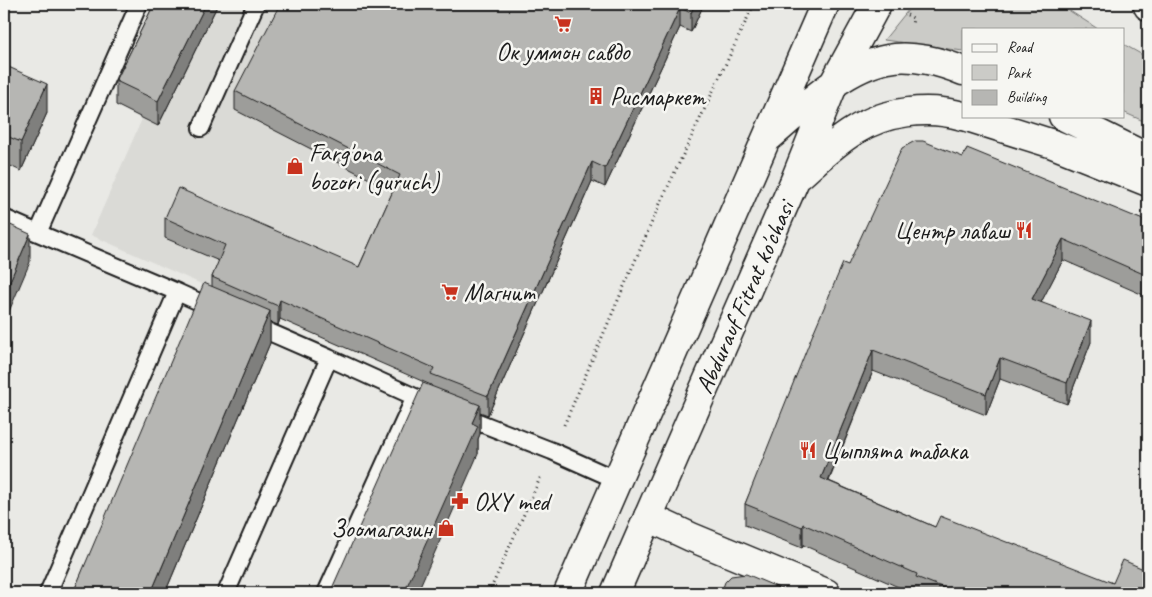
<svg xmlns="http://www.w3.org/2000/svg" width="1152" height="597" font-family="Caveat,sans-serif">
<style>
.built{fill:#dadad6}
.green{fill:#cbcbc7;stroke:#747472}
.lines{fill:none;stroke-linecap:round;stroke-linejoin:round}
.service-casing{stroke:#1c1c1c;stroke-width:20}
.minor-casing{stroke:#1c1c1c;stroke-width:31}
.secondary-casing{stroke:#1c1c1c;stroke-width:31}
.primary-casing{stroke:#1c1c1c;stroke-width:31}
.path{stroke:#1c1c1c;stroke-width:3;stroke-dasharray:1 4;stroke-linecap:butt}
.service{stroke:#f6f6f2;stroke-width:16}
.minor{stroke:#f6f6f2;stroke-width:28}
.secondary{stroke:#f6f6f2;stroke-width:28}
.primary{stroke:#f6f6f2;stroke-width:28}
.wall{fill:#9d9d9a;stroke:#1c1c1c}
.shaded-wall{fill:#7f7f7d;stroke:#1c1c1c}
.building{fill:#b6b6b3;stroke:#1c1c1c}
.labels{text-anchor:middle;stroke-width:5;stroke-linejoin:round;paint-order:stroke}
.poi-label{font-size:25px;fill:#1c1c1c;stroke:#f6f6f2;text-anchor:start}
.street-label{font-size:25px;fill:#1c1c1c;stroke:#f6f6f2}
</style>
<rect width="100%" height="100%" fill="#e9e9e5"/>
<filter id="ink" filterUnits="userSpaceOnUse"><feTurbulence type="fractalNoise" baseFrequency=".02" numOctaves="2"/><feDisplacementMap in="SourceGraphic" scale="10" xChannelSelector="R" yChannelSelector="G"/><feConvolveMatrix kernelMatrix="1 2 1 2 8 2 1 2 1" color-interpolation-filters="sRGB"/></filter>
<g filter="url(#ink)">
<path class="built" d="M166,4H688L665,58L581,19L347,290L325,339L91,235L142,119L116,105Z"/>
<path class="green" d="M913,4H1059L1098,29H963V51L884,40Z
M1123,44L1148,58V123L1123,112Z"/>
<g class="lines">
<g class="service-casing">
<path id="service" d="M201,128L256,4
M4,218L38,233L139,4
M38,233L177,292
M329,358L415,397L437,406
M460,415L552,451L617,480
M48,593L177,292L217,310
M226,593L329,358L251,324
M326,593L415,397"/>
</g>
<g class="minor-casing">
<path id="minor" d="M648,517L691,537L826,593"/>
</g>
<g class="secondary-casing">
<path id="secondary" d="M964,116L1053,144L1148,182
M1063,116L1148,158
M770,136C803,108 844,67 888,59C911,54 942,62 963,71
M800,175C817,160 834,143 854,131C885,111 928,106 963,116
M568,593L825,4
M615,593L795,180L834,83L877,4"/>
</g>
<g class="primary-casing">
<path id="primary" d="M1147,4L1148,6"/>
</g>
<path class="path" d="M907,15L913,18L912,26
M564,425L658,208L754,4
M489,593L541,476"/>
<use href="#service" class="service"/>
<use href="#minor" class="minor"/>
<use href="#secondary" class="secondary"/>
<use href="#primary" class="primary"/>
</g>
<path class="wall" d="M154,4H218L158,126L116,105V81Z
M704,4L691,32L680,27L605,187L592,181L488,415L480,412V434L478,439V454L431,385L280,319L278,325L270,322V343L165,593H73L212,286V277L219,261L165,238V218L359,267L393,191L235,110V91Z
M4,65L47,113L21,171L4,163Z
M963,157L1148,222V297L1063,260L1041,302L1091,342L1067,404L1000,379L986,415L873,371L829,481L935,527L1113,583L1148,593H912L803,545L802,548L745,525V504L848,265Z"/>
<path class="shaded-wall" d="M206,4H218L158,126V101Z
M695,4H704L691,32V13Z
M680,8V27L605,187V168Z
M47,84V113L21,171V142Z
M592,162V181L488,415V396Z
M30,234V262L4,323V295Z
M1063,239V260L1032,320V299Z
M280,300V319L278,325V306Z
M270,311V343L165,593H151Z
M1091,321V342L1067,404V383Z
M873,350V371L821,499V478Z
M1000,358V379L986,415V394Z
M480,405V434L478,439V454L417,593H404L472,423Z
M803,524V545L802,548V527Z"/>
<path class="building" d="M154,4H206L158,101L116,81Z
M280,4H695L691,13L680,8L605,168L592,162L488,396L431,374L434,368L280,300L278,306L212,277L225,245L165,218L178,188L359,267L400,175L235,91Z
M4,65L47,84L21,142L4,135Z
M915,141H923L963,157L967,148L1148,222V276L1063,239L1032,299L1091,321L1067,383L1000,358L986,394L873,350L821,478L935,527L940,516L1009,543V542L1113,583L1123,560L1148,571V593H957L916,577L917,574L803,524L802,527L745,504L814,331L843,263L848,265L902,148Z
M4,222L30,234L4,295Z
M204,283L270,311L151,593H73Z
M423,383L480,405L472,423L478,426L404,593H330Z
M746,574L791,593H721L725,582L731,576Z"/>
</g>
<defs>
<g id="supermarket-bare" transform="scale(1.35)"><path d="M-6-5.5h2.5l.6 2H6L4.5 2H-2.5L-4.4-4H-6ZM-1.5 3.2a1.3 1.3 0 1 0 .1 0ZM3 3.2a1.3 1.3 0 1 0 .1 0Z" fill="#c8321e" stroke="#f6f6f2" stroke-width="2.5" paint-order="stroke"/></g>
<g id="building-bare" transform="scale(1.35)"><path d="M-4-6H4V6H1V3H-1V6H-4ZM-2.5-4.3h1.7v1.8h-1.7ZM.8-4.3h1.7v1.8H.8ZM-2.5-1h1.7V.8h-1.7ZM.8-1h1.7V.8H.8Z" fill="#c8321e" stroke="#f6f6f2" stroke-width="2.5" paint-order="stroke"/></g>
<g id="shop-bare" transform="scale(1.35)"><path d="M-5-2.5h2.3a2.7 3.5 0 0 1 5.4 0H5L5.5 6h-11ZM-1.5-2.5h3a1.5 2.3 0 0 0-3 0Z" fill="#c8321e" stroke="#f6f6f2" stroke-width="2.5" paint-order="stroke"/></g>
<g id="restaurant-bare" transform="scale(1.35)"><path d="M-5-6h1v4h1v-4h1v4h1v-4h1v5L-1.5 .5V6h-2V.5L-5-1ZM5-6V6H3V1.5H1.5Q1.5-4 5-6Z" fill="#c8321e" stroke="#f6f6f2" stroke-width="2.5" paint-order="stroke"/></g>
<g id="pharmacy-bare" transform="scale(1.35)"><path d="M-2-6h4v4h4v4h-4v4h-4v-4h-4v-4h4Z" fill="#c8321e" stroke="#f6f6f2" stroke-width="2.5" paint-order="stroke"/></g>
</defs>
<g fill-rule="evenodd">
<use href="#supermarket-bare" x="563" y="24"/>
<use href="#building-bare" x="596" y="96"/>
<use href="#shop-bare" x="295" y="166"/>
<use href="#restaurant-bare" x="1024" y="230"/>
<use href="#supermarket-bare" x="450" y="292"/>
<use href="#restaurant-bare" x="808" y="450"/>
<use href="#pharmacy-bare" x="460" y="501"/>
<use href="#shop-bare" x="446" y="528"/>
</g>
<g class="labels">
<g class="poi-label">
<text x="563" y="60" text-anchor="middle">Ок уммон савдо</text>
<text x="610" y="105">Рисмаркет</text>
<text x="309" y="161">Farg'ona<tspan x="309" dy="29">bozori (guruch)</tspan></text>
<text x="1010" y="239" text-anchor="end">Центр лаваш</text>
<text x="464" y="301">Магнит</text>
<text x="822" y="459">Цыплята табака</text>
<text x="474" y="510">OXY med</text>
<text x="432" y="537" text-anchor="end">Зоомагазин</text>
</g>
<g class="street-label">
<text transform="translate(744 297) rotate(-66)" y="9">Abdurauf Fitrat ko'chasi</text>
</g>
</g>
<rect width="1152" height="597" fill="none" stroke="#f6f6f2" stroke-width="20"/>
<rect x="10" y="10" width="1132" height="577" fill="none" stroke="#1c1c1c" stroke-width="2" filter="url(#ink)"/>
<rect x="962" y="28" width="162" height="90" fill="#f6f6f2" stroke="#9f9f9c"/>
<rect x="972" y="44" width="25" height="8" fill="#f6f6f2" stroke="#9f9f9c"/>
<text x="1007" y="52" font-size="15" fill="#1c1c1c">Road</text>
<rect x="972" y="65" width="25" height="15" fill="#cbcbc7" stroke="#9f9f9c"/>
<text x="1007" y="78" font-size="15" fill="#1c1c1c">Park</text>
<rect x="972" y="90" width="25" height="15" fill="#b6b6b3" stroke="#9f9f9c"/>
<text x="1007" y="102" font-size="15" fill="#1c1c1c">Building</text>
</svg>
